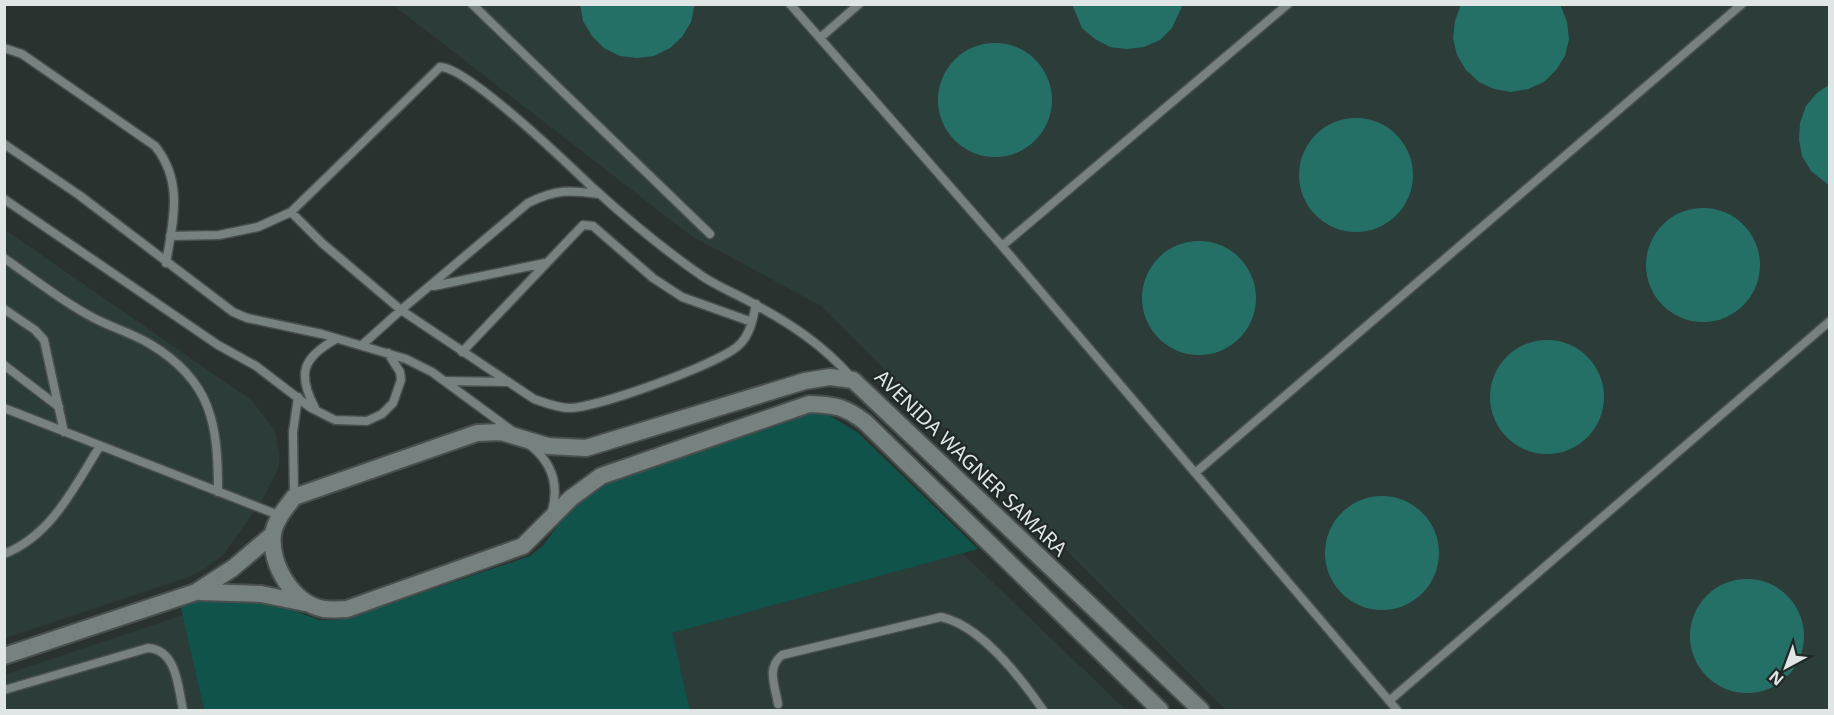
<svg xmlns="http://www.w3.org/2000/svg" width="1834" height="715" font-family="'Noto Sans',sans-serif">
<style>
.built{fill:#2c3c39}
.green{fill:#10534b}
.building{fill:#257066}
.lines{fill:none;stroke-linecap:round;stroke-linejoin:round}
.service-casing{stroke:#484f4d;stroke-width:11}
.minor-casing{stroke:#484f4d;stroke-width:20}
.service{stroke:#77817f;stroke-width:8}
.minor{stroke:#77817f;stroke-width:16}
.labels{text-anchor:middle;stroke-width:4.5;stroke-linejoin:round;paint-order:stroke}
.street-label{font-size:20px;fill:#e0e6e5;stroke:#202827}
</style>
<rect width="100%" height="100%" fill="#2a3230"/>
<path class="built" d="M393,5H1829V710H1226L821,306L690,235Z
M4,229L251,400L275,430L279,453V467L260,504L223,555L206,568L188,577L5,638Z
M962,553L1126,710H690L671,633Z
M183,615L204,710H5L4,675Z"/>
<path class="green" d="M806,414H827L858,433L978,549L672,633L690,710H204L180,603L208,595L270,602L319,620H335L357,615L530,556L542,547L579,497L624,473Z"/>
<path class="building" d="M580,4H695L691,22L682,37L670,48L654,56L637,58L620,56L604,48L592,36L583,21Z
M1072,4H1183L1172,28L1160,40L1144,47L1127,49L1110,47L1095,39L1082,28Z
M1461,4H1560L1567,22L1569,39L1565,56L1556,70L1544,82L1528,89L1511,92L1494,89L1479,82L1466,70L1457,55L1453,38L1455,21Z
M938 100a57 57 0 1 1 114 0a57 57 0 1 1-114 0Z
M1830,84V186L1811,171L1802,156L1799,140L1800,123L1806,106L1817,93Z
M1299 175a57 57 0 1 1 114 0a57 57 0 1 1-114 0Z
M1646 265a57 57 0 1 1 114 0a57 57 0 1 1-114 0Z
M1142 298a57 57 0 1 1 114 0a57 57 0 1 1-114 0Z
M1490 397a57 57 0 1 1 114 0a57 57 0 1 1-114 0Z
M1325 553a57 57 0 1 1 114 0a57 57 0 1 1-114 0Z
M1690 636a57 57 0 1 1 114 0a57 57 0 1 1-114 0Z"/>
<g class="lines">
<g class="service-casing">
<path id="service" d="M472,4L710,234
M790,4L1002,246L1397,710
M820,38L859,4
M4,48L22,54L155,146C184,182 173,221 166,263
M4,144L79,195L233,312L247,318L322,334L406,359L432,372L511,430
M600,194C569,190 556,189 528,203L401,310L534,399C546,403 557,408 570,408C599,407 716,365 738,346C750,336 753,319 756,304
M4,199L218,345L256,366L311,408L335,420L367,421L382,414L393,403L401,380L400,372L388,353
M291,212L322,243L401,310L362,345
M170,236L219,235L258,227L291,212L434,73L440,67C466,66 569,165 592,187C627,219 663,249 702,276C718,287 737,294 754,304C791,324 823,345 851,377
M1002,246L1288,4
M4,258C33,278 61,301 92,317C110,327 132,333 150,344C212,381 218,424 218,492
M434,286L545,263
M4,309L35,330L44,340L64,432
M462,352L583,225L593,226L653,278L682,297L752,322
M4,365L59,407
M446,381L508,382
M4,408L281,516
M315,408C297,374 302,358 336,339
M531,446C553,464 560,486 551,514
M1195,473L1742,4
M294,497L293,432L298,397
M4,554C52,535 74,487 100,446
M4,690L148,648C177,650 178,687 183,710
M1389,701L1830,321
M778,704C775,685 766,668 782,655L941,617C980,625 1021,678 1043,710"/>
</g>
<g class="minor-casing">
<path id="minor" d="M200,592L261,594L305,603
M4,656L196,592L233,568L273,534
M1160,710L865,422C844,406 835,405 809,404L601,476L571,498L523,546L347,609C340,609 331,610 324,609C293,604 269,564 273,534C275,520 286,508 294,497L477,433L501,432L548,446L586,448L805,381L830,377L853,380L1201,710"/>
</g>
<use href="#service" class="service"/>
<use href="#minor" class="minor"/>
</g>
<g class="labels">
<g class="street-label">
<text transform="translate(971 463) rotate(44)" y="7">AVENIDA WAGNER SAMARA</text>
</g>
</g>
<rect width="1834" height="715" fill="none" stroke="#e0e6e5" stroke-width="12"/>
<g transform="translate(1786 667) rotate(221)" stroke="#202827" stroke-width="4.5" paint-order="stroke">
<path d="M0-4.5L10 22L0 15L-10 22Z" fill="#e0e6e5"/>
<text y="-9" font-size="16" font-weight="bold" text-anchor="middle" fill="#e0e6e5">N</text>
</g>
</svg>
